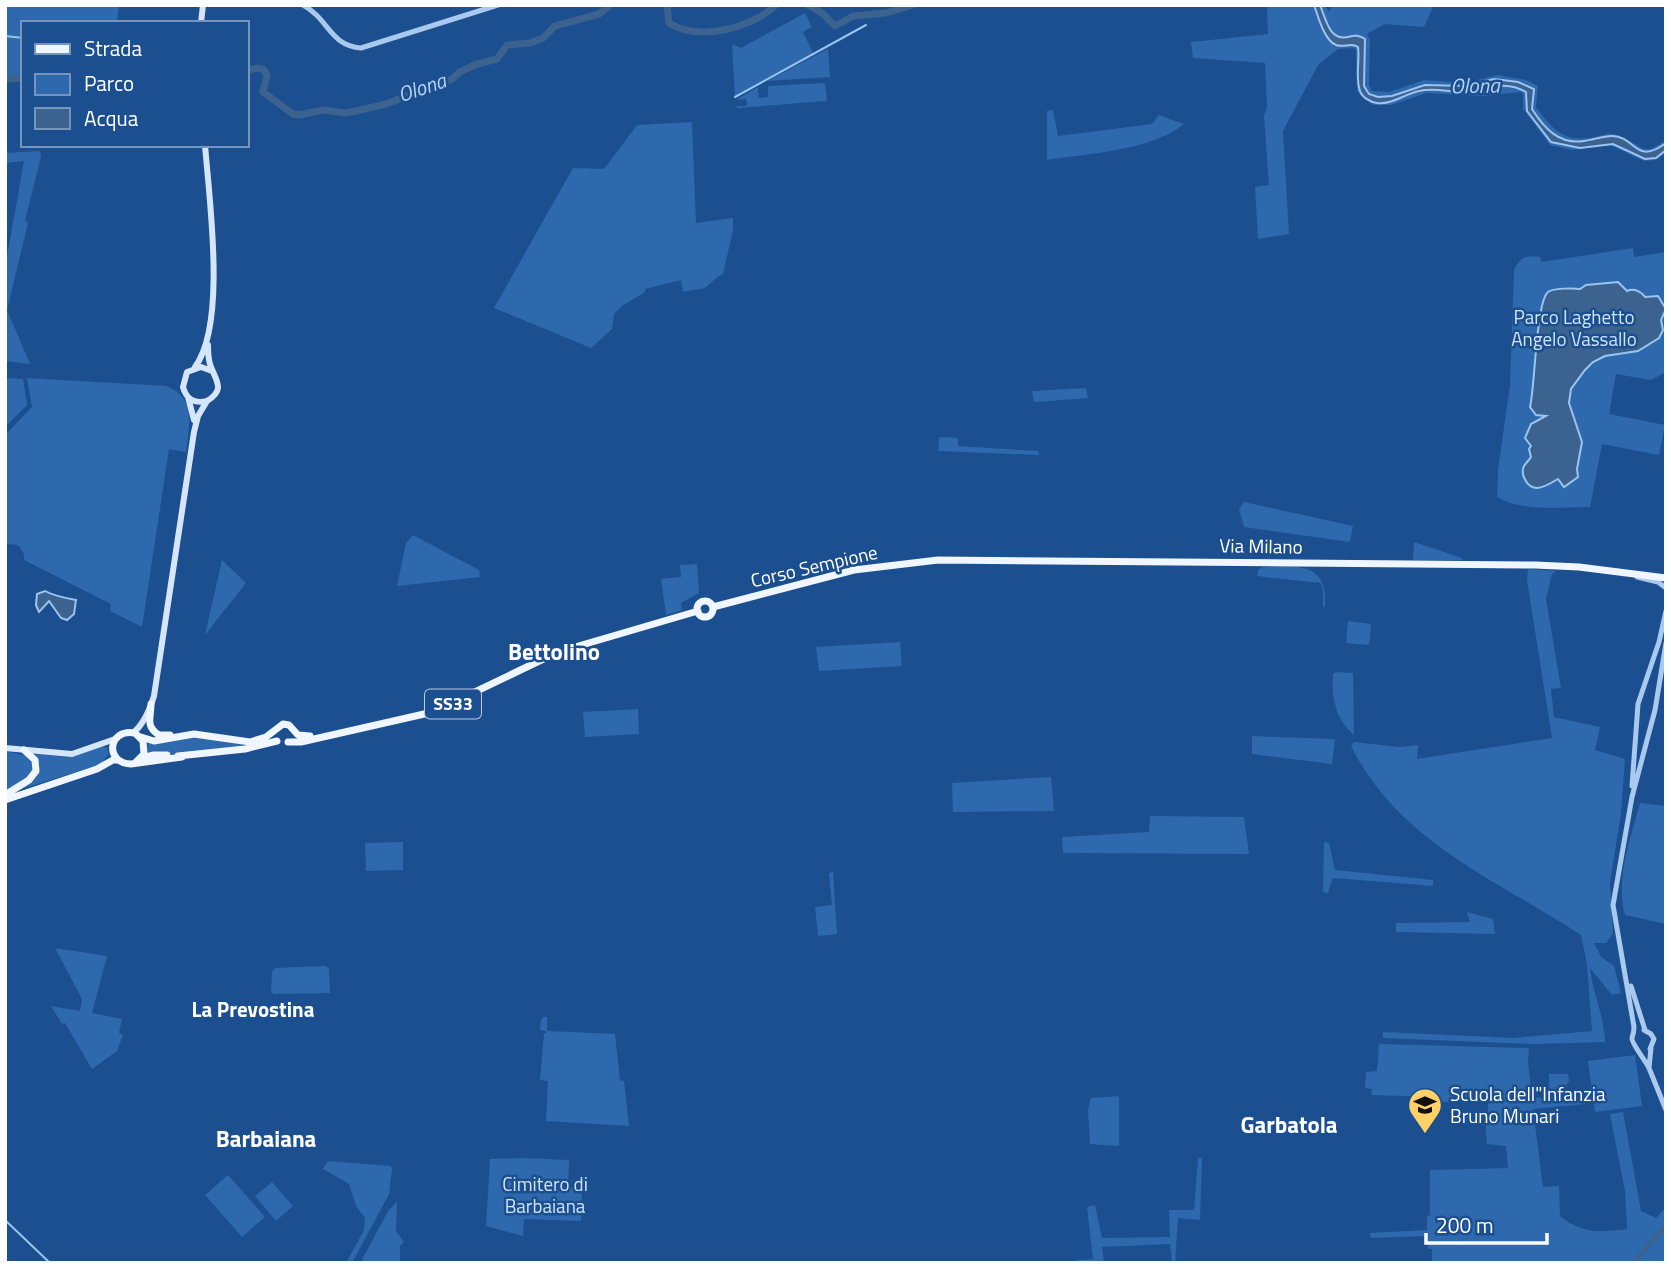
<svg xmlns="http://www.w3.org/2000/svg" width="1671" height="1268" font-family="'Titillium Web',sans-serif">
<style>
.green{fill:#2e69ad}
.water{fill:#3c6290;stroke:#9cc4f0;stroke-width:2}
.lines{fill:none;stroke-linecap:round;stroke-linejoin:round}
.stream{stroke:#9cc4f0;stroke-width:2}
.canal{stroke:#3c6290;stroke-width:4.5}
.river{stroke:#3c6290;stroke-width:7}
.tertiary{stroke:#a9c9ee;stroke-width:5}
.secondary{stroke:#d6e6fa;stroke-width:6}
.primary{stroke:#f0f6ff;stroke-width:7}
.labels{text-anchor:middle;stroke-width:5;stroke-linejoin:round;paint-order:stroke}
.shield{fill:#1b4f8f;stroke:#bbcadd;stroke-width:2}
.shield-label{font-size:18px;font-weight:bold;fill:#fff}
.park-label{font-size:19px;fill:#cfe3fa;stroke:#1b4f8f}
.street-label{font-size:19px;fill:#fff;stroke:#1b4f8f}
.poi-label{font-size:19px;fill:#fff;stroke:#1b4f8f;text-anchor:start}
.water-label{font-size:21px;font-style:italic;fill:#b5d3f5;stroke:#1b4f8f}
.neighbourhood-label{font-size:21px;font-weight:bold;fill:#fff;stroke:#1b4f8f}
.quarter-label{font-size:23px;font-weight:bold;fill:#fff;stroke:#1b4f8f}
</style>
<rect width="100%" height="100%" fill="#1b4f8f"/>
<path class="green" d="M5,5H119L117,23H23V38L5,35Z
M1267,5H1325L1329,12L1332,5H1434L1424,27L1385,24L1367,34L1370,40L1369,85L1372,91L1389,92L1424,80L1464,83L1498,75L1526,80L1538,86L1536,107C1553,130 1564,143 1595,137C1601,136 1605,133 1612,134C1626,135 1639,149 1646,149C1655,149 1659,143 1666,141V153L1655,160L1644,161L1610,145L1572,150L1550,145L1523,109V94L1521,92L1482,96L1427,93L1391,105H1373L1364,99L1357,91L1356,50L1353,48L1338,49L1318,65L1283,131L1289,234L1258,239L1255,187L1269,185L1264,116L1267,107L1265,63L1193,58L1191,42L1268,34Z
M805,13L812,27L803,32L814,55L735,97L732,44L741,48Z
M5,37L23,39V75L5,76Z
M828,49L830,77L767,81Z
M825,83L827,101L738,108L736,106H747L746,99L736,100L758,87L759,98L768,97V86Z
M1053,110L1058,136L1152,124L1159,115L1184,124C1151,151 1089,153 1047,160V111Z
M692,122L696,223L733,218V230L723,274C714,278 708,287 702,289C697,290 689,290 683,292L681,280L645,289V292L622,306L614,314L612,329L591,348L494,308L573,168L604,169L637,125Z
M40,151L41,157L25,220L28,223L7,310L30,364L5,361V268L24,161L5,163V153Z
M1633,248L1634,257L1666,252V372L1651,380L1616,374L1609,414L1665,425L1659,455L1602,444L1590,507C1561,507 1522,512 1497,497L1498,470L1510,385L1514,270C1521,256 1525,256 1540,257L1541,262Z
M5,378L23,379L27,405L5,427Z
M27,378L166,386C197,398 189,425 186,452L169,449L142,627L110,611L111,604L24,560V554L18,545L5,544V435L32,407Z
M1086,388L1088,398L1034,402L1032,391Z
M939,437L958,438V446L1038,451L1039,455L938,451Z
M1244,502L1353,526L1350,542L1244,527L1239,509Z
M413,535L479,570L480,577L397,586L406,543Z
M1414,542L1462,558L1463,560H1413Z
M222,560L246,583L205,635Z
M697,564L699,593L681,603L682,610L666,615L661,579L681,577L680,565Z
M1262,567C1296,566 1328,561 1325,606L1323,607V592L1321,583L1257,576L1258,570Z
M1528,569L1557,571L1552,574L1546,599L1561,688L1551,689L1554,717L1600,727L1595,750L1625,759L1621,813L1610,883L1613,934L1606,943H1594L1601,957L1614,966L1621,993L1612,995L1590,968C1593,994 1604,1015 1605,1042L1535,1044L1383,1038V1032L1514,1038L1592,1031L1587,964L1581,935C1495,879 1399,842 1351,746L1354,742L1399,747L1418,745L1417,759L1552,738L1527,580Z
M1348,621L1371,624L1369,645L1346,643Z
M900,642L902,666L819,671L816,647Z
M1336,672L1353,673L1354,735C1336,720 1331,697 1333,674Z
M638,709L639,734L585,737L583,712Z
M194,736L243,745L244,747L170,754L147,752L148,742Z
M1252,736L1335,739L1332,764L1252,754Z
M102,746L107,748L109,754L101,764L12,792L34,778L33,754L70,757Z
M5,751L28,756L35,767L29,778L5,791Z
M1051,777L1054,811L953,812L952,783Z
M1640,803L1666,806V924L1625,915C1615,880 1631,836 1640,803Z
M1150,816L1244,817L1249,854L1063,853L1062,837L1149,832Z
M403,842V870L366,871L365,843Z
M1324,842L1329,843L1335,870L1433,880V886L1333,878L1328,893L1323,892Z
M833,872L837,934L818,936L815,907L832,905L829,873Z
M1467,912L1493,919L1495,934L1396,932V923L1470,922Z
M55,948L107,956L92,1013L122,1019L119,1033L123,1035L117,1051L92,1069L65,1023L62,1024L51,1006L80,1011L82,999Z
M326,966L329,969L330,993L274,994L271,992L272,972L275,968Z
M543,1017H547V1031L615,1034L620,1080L624,1081L629,1126L546,1121L548,1081L540,1080L544,1034L546,1033V1031L540,1030L541,1020Z
M1379,1044L1529,1048L1528,1062L1532,1098L1549,1097V1074H1568L1569,1081L1563,1091L1586,1104L1533,1109L1543,1187L1559,1186L1560,1216C1580,1233 1602,1233 1627,1229L1625,1191L1610,1114L1623,1112L1641,1211L1656,1218L1666,1207V1263H1432V1249H1428L1427,1236L1371,1238L1370,1233L1427,1230V1215L1430,1216V1170L1508,1168L1506,1146L1487,1144L1485,1117L1490,1116L1488,1114V1101L1434,1102V1097L1371,1095L1372,1089L1365,1088L1366,1072L1377,1071Z
M1635,1055L1642,1106L1595,1112L1588,1061Z
M1119,1096V1146L1090,1144L1088,1110L1091,1098Z
M523,1158L569,1160L568,1187L582,1188L581,1221L524,1219L523,1236L486,1226L490,1159Z
M1198,1158H1202L1200,1220L1178,1218L1175,1263L1172,1262L1170,1244L1102,1247L1104,1263H1077V1260L1093,1259L1087,1207L1095,1205L1102,1238L1170,1237L1169,1210H1194Z
M328,1161L391,1166L392,1169L389,1194L352,1263H346L364,1230L365,1218L356,1206L349,1184L323,1169Z
M228,1175L265,1217L242,1237L205,1195Z
M272,1182L293,1206L276,1221L255,1196Z
M397,1202L396,1231L404,1242L400,1246V1263H365L362,1260L388,1211Z"/>
<path class="water" d="M1314,5H1320C1326,19 1329,41 1348,37C1355,35 1359,35 1365,39L1364,86L1369,94L1378,97L1392,96L1425,85L1466,86L1494,79L1518,82L1534,89L1532,109C1544,128 1559,145 1584,141C1593,140 1603,136 1612,136C1636,136 1635,166 1666,143V150L1656,158L1645,159L1613,144L1580,148L1551,142L1527,111L1526,92C1501,78 1486,92 1462,92C1447,92 1434,87 1419,91C1405,94 1391,105 1377,103C1370,102 1362,97 1360,91C1355,78 1360,60 1358,47C1351,42 1344,48 1336,45C1324,40 1318,16 1314,5Z
M1618,282L1627,291C1633,288 1641,291 1645,297L1658,296L1666,309L1661,320L1663,330L1659,338L1638,351L1605,356L1593,362L1585,370L1571,389L1569,403L1582,442L1577,469L1578,477L1564,487L1558,479C1553,482 1542,488 1537,488C1527,488 1520,474 1524,466C1526,463 1529,460 1531,457L1529,449L1531,446L1525,438L1531,424L1546,416L1536,415L1530,407C1535,387 1536,302 1548,292C1553,288 1574,288 1580,289L1586,285Z
M45,591C54,596 65,598 76,600L74,614L67,620L61,618L49,601L39,612L36,605L37,594Z"/>
<g class="lines">
<path class="stream" d="M5,36L23,38
M735,97L866,25
M5,1220L50,1263"/>
<path class="canal" d="M1633,1263L1666,1226"/>
<path class="river" d="M667,5L669,23C699,42 752,28 776,5
M808,5L822,13L835,26L853,16L886,13L913,5
M247,70L258,68L264,70L267,75L263,92L293,114L299,115L323,110L346,113L356,111L386,104L452,79L460,72L477,64L497,59L507,45L530,43L543,38L555,26L599,14L610,5
M5,79L23,78"/>
<path class="tertiary" d="M303,5C329,19 330,46 361,48L498,5
M1637,577L1658,582L1666,588
M1632,786L1638,704L1659,642L1666,611
M1631,986L1645,1030
M1644,1030L1651,1034L1654,1039L1650,1049
M1651,1048L1649,1068L1666,1110
M1649,1068C1646,1061 1631,1043 1632,1038C1633,1035 1634,1031 1634,1027L1613,905L1632,797L1655,710L1666,643"/>
<path class="secondary" d="M201,23L203,5
M208,345C208,352 208,360 211,367C217,382 225,390 207,401C195,404 186,399 183,387L187,372L201,367L212,371
M195,367C227,324 209,198 205,145
M188,397L194,420
M133,733C144,724 150,709 154,696L194,432L198,416L207,401
M5,748L72,754L115,739"/>
<path class="primary" d="M697 609a8 8 0 1 1 16 0a8 8 0 1 1-16 0Z
M713,607L854,570L938,560L1535,565L1579,567L1666,578
M151,704C151,718 145,726 159,735H170
M141,737L154,741L194,734L250,742L266,737L283,724L289,725L298,735L310,736
M288,742H301L433,712L558,652L698,611
M178,756L245,749L277,741
M141,758L154,755H167
M135,763L144,754L143,741L135,733C108,728 104,763 131,764L182,757
M5,795L29,780L36,771L35,760L24,750
M5,800L97,769L113,760H118"/>
</g>
<defs>
<g id="school-pin" transform="scale(1.75)"><path d="M0 17L-7.5 6A9.5 9.5 0 1 1 7.5 6Z" fill="#ffd166" stroke="#1b4f8f"/><path d="M0-5L7-2L0 1L-7-2ZM-4 1L0 2.5L4 1V4Q0 6-4 4Z" fill="#111"/></g>
</defs>
<g fill-rule="evenodd">
<use href="#school-pin" x="1425" y="1105"/>
</g>
<g class="labels">
<rect class="shield" x="425" y="689.5" width="56" height="29" rx="5"/>
<g class="shield-label">
<text x="453" y="710">SS33</text>
</g>
<g class="park-label">
<text x="1574" y="324">Parco Laghetto<tspan x="1574" dy="22">Angelo Vassallo</tspan></text>
<text x="545" y="1191">Cimitero di<tspan x="545" dy="22">Barbaiana</tspan></text>
</g>
<g class="street-label">
<text transform="translate(1261 546) rotate(1)" y="7">Via Milano</text>
<text transform="translate(814 566) rotate(-13)" y="7">Corso Sempione</text>
</g>
<g class="poi-label">
<text x="1450" y="1101">Scuola dell"Infanzia<tspan x="1450" dy="22">Bruno Munari</tspan></text>
</g>
<g class="water-label">
<text transform="translate(1475 86) rotate(-1)" y="7">Olona</text>
<text transform="translate(422 88) rotate(-19)" y="7">Olona</text>
</g>
<g class="neighbourhood-label">
<text x="253" y="1017">La Prevostina</text>
</g>
<g class="quarter-label">
<text x="554" y="660">Bettolino</text>
<text x="1289" y="1133">Garbatola</text>
<text x="266" y="1147">Barbaiana</text>
</g>
</g>
<rect width="1671" height="1268" fill="none" stroke="#ffffff" stroke-width="14"/>
<rect x="21" y="21" width="228" height="126" fill="#1b4f8f" stroke="#7695bc" stroke-width="2"/>
<rect x="35" y="44" width="35" height="10" fill="#f0f6ff" stroke="#7695bc" stroke-width="2"/>
<text x="84" y="56" font-size="21" fill="#ffffff">Strada</text>
<rect x="35" y="74" width="35" height="21" fill="#2e69ad" stroke="#7695bc" stroke-width="2"/>
<text x="84" y="91" font-size="21" fill="#ffffff">Parco</text>
<rect x="35" y="108" width="35" height="21" fill="#3c6290" stroke="#7695bc" stroke-width="2"/>
<text x="84" y="126" font-size="21" fill="#ffffff">Acqua</text>
<path d="M1426 1233v10h121v-10" fill="none" stroke="#ffffff" stroke-width="3.5"/>
<text x="1436" y="1233" font-size="21" fill="#ffffff" stroke="#1b4f8f" stroke-width="5" paint-order="stroke">200 m</text>
</svg>
